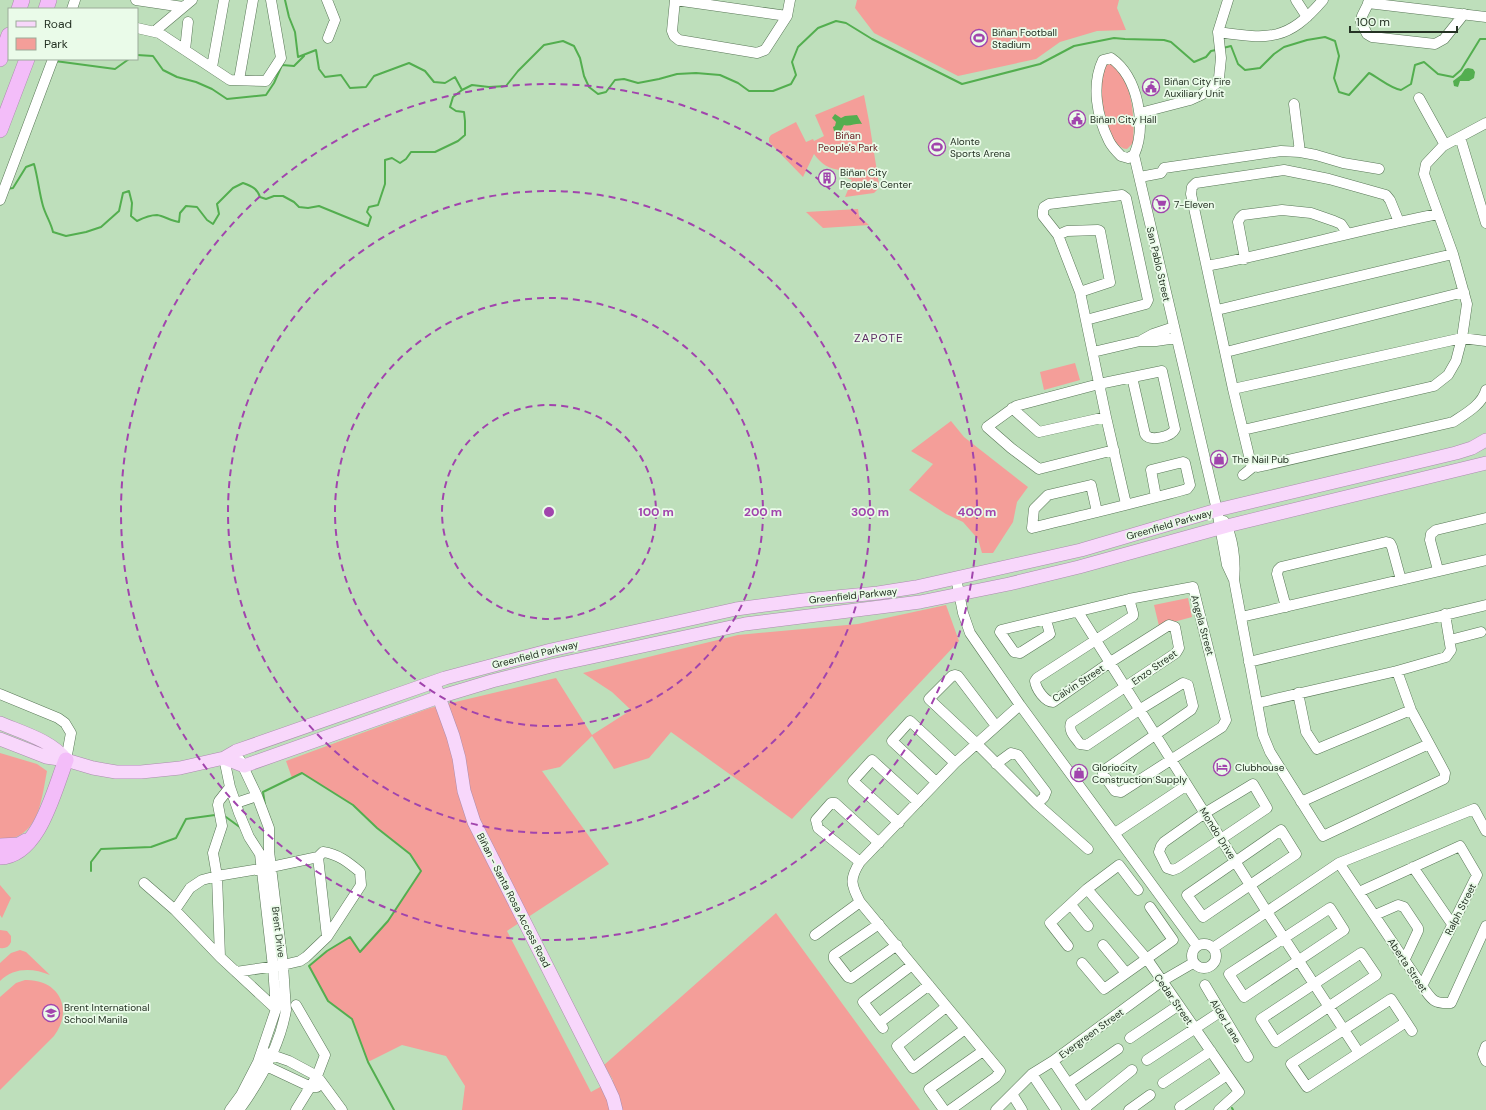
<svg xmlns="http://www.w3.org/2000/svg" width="1486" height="1110" font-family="'DM Sans',sans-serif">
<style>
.green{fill:#f49e99}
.water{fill:#53ae4f}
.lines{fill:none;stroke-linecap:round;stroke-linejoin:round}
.stream{stroke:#53ae4f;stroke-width:2}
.minor-casing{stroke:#597757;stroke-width:11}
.major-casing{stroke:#ab8cae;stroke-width:14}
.highway-casing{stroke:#ab8cae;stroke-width:16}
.minor{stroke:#fff;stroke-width:10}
.major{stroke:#f8d7fb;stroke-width:13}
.highway{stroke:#f3bdf9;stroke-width:15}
.ring{fill:none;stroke:#a144ad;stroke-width:2;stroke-dasharray:7 5}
.labels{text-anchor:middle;stroke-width:3.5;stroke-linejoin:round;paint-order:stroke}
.poi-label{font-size:10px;fill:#253224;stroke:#eafbe9;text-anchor:start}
.park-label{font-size:10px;fill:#66161a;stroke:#eafbe9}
.street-label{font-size:10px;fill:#253224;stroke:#eafbe9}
.quarter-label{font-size:12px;letter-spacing:1px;fill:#5d2f63;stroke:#eafbe9}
.centre{fill:#a144ad;stroke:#eafbe9;stroke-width:2}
.ring-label{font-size:12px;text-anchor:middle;font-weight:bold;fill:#a144ad;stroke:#eafbe9;stroke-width:3.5;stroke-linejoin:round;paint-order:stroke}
</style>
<rect width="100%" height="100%" fill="#bedfbb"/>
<path class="green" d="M857,0H1119L1117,8L1126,30L1097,31L1060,42L1036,59L958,76L874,33L855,8Z
M1111,64C1133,80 1135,118 1133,143L1127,149C1107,149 1100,96 1101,80C1101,75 1104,70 1106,65Z
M864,95L869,121L879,184L878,189L874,193L845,197L852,180L845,177L841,170C829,169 821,164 814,154L803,177L769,142V138L771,135L796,122L806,142L813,139L814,141L824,136L815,115Z
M858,209L859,216L869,225L823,228L806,212Z
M1075,363L1080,380L1044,390L1040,372Z
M951,421L964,437L1028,487L1017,502L1013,522L993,553H982L978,539L963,522L946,514L909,490L933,464L911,451Z
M1188,598L1192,617L1159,626L1154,605Z
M946,605L959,641L792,819L671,732L649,758L614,769L592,736L560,767L542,771L609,864L507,931L591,1092L613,1080L604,1065L776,913L920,1110H462L465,1086L446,1056L402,1045L368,1062L352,1019L328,1001L309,966L327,951L350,937L360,952L388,921L421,871L410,854L377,828L353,805L302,773L292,778L286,761L430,708L556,678L592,735L631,710L612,692L583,673L738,635L858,624Z
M0,753L37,764L47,771C41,802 39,838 0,841Z
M0,885L11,898L2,918L0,915Z
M0,930L7,931L11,936V942C9,947 5,949 0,948Z
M20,950L26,952L50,975C33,968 14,967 0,981V963L11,953Z
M25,980C59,979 74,1009 54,1036L0,1090V997L16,983Z"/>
<path class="water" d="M1468,68L1473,69L1475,72L1474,78L1469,81H1460L1458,87L1454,86L1453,81L1461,75L1465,69Z
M835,114L841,118L845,116L857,115L862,124C855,123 850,127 844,125L840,133L834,131L833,127L835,126L836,122L832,118Z"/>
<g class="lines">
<path class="stream" d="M285,0L289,17L295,32L298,57L316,50L319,69L325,77L341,75L350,88L366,87L374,76L409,63L425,71L434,82L445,83L455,77L462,90
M1223,48L1231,46L1238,64L1245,70L1260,68L1274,54L1284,47L1307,40L1325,37L1335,41L1339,56L1334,78L1339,92L1349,95L1369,73C1379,78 1390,88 1401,90L1411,84L1415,65L1424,62L1438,74L1453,77L1461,70L1480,39H1486
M137,55L153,56L163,70L177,77L196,82L212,89L227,99L266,95L274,83L282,65L294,66L304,56
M55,61L115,69L129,59
M7,189L13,188L26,167L34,164C38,178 39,192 43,206C46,216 51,223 53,232L66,236L86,232L101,227L119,211L123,193L129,191L132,203L131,216L137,221C143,218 150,215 157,215C164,216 171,221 179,222L180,213L186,206L197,207L207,220L213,224L219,214L217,204L233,188L243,183C251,186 257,188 260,197L266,199L274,196H283L294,202L299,207L308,208L319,206L368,226L371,217L367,212L369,207L378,205L385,184V160L392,158L400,163L406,159L411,152H435L458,141L465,135V121L464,112L456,111L450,107L453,97L462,90L472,85L489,87L506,86L518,71L544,45L563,41L574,46L580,58L584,76L589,87L598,94L606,92L615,80L624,79L638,83L659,79L677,74L696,73L720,75L738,83L749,91H773L791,84L796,75L792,62L798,47L818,28L836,21L846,23L872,39L962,84L1040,64L1074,46L1114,38L1125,39L1164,40L1171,42L1194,62L1206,57L1211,51L1216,50
M265,805L263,792L302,773L353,805L377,828L410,854L421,871L388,921L360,952L350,937L327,951L309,966L328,1001L352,1019L368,1062L394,1110
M226,817L241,828
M91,871V862L101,849L151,847L176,838L186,819L215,815
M1232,1108L1233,1110"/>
<g class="minor-casing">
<path id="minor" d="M136,0L183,7
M327,0L335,20L328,38
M675,0L672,31L674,36L679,40L757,53L765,50L787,16L790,0
M675,0L787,16
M1296,0L1307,17
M1370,0L1362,16L1361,22L1367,34L1372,37L1435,44L1444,39L1464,14
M1368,3L1486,17
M72,9L75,0
M137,28L159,33L230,80L266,81L281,58L271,0
M155,31L192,0
M1218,32C1269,39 1287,42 1323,0
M185,50L188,22
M212,67L224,0
M239,80L253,0
M1419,98L1445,145
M1294,104L1300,152
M1140,113L1190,100L1201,95L1217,83L1219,78L1221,58L1218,32L1228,0
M1460,137L1486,223
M1134,155L1128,158L1121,156C1117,152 1112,147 1109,141C1097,117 1091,85 1103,60L1111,58C1138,77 1147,125 1134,155L1217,510L1227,565L1234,580
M1140,177L1161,173L1164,168L1281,151L1300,152L1316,155L1343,163L1379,169
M0,200L53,59
M1058,235L1067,231L1098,230L1100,231L1110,282L1080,292
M1245,259L1238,222L1240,218L1243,215L1282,210L1311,213L1334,221L1341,224L1347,233
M1207,266C1284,251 1361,229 1438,214
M1217,310L1453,254
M1086,320L1146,304L1148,300L1126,198L1122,195L1049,204L1044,207L1043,211V216L1058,235L1080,292L1106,417L1126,504
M1142,340L1153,334L1174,327
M1093,352L1140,341H1156L1176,338
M1226,352L1464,292
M1233,389L1462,338L1486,341
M1012,408L1039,432L1106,417
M1243,430L1434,386L1448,375L1456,361L1462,338L1467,304L1453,254L1424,174L1426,164L1443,146L1486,123
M1114,450L1039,469L1011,448L987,427L1016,406L1099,384L1162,371L1175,429C1171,437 1150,442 1145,434L1132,377
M1254,466L1258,467L1453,422C1465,414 1482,405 1486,390
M1243,475L1254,466L1251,464L1233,389L1191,194L1192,187L1196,183L1284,170L1329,179L1386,195L1390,200L1399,222
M1097,512L1091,485L1048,495L1034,509L1032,528C1084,515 1136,503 1187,489L1190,485L1185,463L1183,462L1151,470L1156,497
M1224,521C1233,536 1236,562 1234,580L1263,735L1270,752L1323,836L1444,779L1445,773L1411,710L1397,671
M1438,570L1430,540L1431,534L1436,530L1486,518
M956,578L963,613L970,633L1020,705L1197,946
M1286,607L1277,574L1278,570L1281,567L1386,542L1390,543L1392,547L1401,580
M1078,612L1267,912L1359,1053
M1241,617L1486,560
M1046,620L1050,634L1020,653L1014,652L1000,632L1001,630L1129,599L1193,587L1226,720L1222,727L1121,792L1115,791L1103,774V771L1191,710L1193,706L1188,685L1183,683L1139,710L1087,745L1080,744C1075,737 1068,731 1071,723L1176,653L1179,648L1175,627L1169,625L1109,663L1053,702C1045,702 1036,689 1035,681L1037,678L1133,616V613L1129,599
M1450,640L1481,632
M1249,662L1486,605
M1298,693L1306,732L1317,749L1411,710
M0,694L58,718L65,723L71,733L66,760
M1258,703L1397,671L1446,657L1451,650L1445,614
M996,726L958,676L955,675L952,676L929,699L976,743L1037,804L1088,849
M224,758L230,787L239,813L249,837L260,854L273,967L276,1009L258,1062L241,1095L230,1110
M996,764L1011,753L1018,755L1046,792L1044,797L1037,804
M936,782L892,741L910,721L955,763
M1253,784L1267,808L1178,868L1173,870L1167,868L1159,852L1161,846L1164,842L1205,813Z
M1301,802L1429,744
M236,803L257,796
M899,823L853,781L872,760L918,802
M1281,830L1296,854L1203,917L1187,895Z
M1115,833L1187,785
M879,843L835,803H831L816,820L818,828L860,862L955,763L1020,705
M318,857L327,937
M860,862C849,879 851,885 860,902L1000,1071L996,1077L950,1110
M1339,863L1422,986C1432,999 1432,1004 1451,1003L1486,926
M1413,867L1452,924
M144,883L175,910L220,957L276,1009
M1087,889L1147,959L1239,1092L1219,1110
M1359,892L1460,846L1477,875L1422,986
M1071,905L1088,926
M1330,908L1344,930L1244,997L1229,974Z
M175,910L190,888L202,880L217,876L271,867L318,857L323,852C338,854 348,862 360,872L361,885L327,937L306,957L300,961L283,965L236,972
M1375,915L1398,905L1404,907L1418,928V931L1404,961
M879,924L834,955V959L848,977L851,978L897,945
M815,935L860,902
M1192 956a12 12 0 1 1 24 0a12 12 0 1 1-24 0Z
M1103,945L1126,973
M1068,946L1050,923L1087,889L1119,865L1138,890
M1213,948L1339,863L1474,809L1486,831
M1361,953L1376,975L1276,1042L1261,1019Z
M220,957L217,876L213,853L222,826L218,805L219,801L230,787
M1082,963L1104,989L1173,940L1150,907
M1205,985L1248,1057
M296,1005L325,1055L317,1076L296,1110
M946,1007L897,1046L913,1068L965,1029
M1406,1022L1307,1087L1291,1064L1391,999L1412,1031
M879,1023L929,985
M883,1028L863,1002L912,965
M1130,1038L1179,1005
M1486,1046L1483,1054L1486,1061
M266,1053L289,1061L317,1076L342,1110
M1147,1060L1220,1012
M1053,1061L1086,1110
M262,1064L311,1087H317
M1032,1074L1056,1110
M1069,1083L1118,1049
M1163,1083L1211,1051
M1012,1094L1022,1110
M1180,1107L1227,1075
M1085,1108L1132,1070
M239,1110C260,1081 280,1045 286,1010L283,965L269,851V828L257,796L240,760
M944,1110L929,1089L983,1051
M996,1110L1032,1074L1053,1061L1162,981L1193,963
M1129,1110L1150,1095"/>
</g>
<g class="major-casing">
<path id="major" d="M436,689L453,736L459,758L464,791L474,822L606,1083L613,1098L616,1110
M0,723C21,732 53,741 66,760
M0,739L46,757L66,760L93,768L116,772H141L180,768L224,758L236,751L445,678L551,650L736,609L804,600L878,593L916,587L1081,550L1217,510L1456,453L1472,448L1486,440
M224,758L244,766L439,697L492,681L555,665L745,624L920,602L1009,584L1079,567L1227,526L1486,463"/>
</g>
<g class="highway-casing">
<path id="highway" d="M19,9L22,0
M46,9L49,0
M0,59L9,35
M0,130L27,59
M0,846L19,845L26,841
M0,857C39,856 54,790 66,760"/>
</g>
<use href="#minor" class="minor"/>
<use href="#major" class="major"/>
<use href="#highway" class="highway"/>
</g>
<g class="ring">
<circle cx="549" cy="512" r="107"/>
<circle cx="549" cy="512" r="214"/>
<circle cx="549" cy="512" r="321"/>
<circle cx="549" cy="512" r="428"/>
</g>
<defs>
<g id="stadium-ring" transform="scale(0.9)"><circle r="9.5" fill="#eafbe9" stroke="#a144ad" stroke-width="1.5"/><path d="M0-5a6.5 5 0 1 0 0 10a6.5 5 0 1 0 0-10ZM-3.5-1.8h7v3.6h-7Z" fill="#a144ad"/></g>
<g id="civic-ring" transform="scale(0.9)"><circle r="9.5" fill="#eafbe9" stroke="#a144ad" stroke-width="1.5"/><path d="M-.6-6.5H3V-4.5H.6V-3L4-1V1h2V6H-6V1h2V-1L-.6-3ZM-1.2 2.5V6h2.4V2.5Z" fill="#a144ad"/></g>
<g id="building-ring" transform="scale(0.9)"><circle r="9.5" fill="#eafbe9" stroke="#a144ad" stroke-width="1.5"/><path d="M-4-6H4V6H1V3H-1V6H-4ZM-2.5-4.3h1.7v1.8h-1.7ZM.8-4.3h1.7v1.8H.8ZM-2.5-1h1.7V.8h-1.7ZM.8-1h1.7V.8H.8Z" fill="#a144ad"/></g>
<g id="supermarket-ring" transform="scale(0.9)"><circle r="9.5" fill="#eafbe9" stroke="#a144ad" stroke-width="1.5"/><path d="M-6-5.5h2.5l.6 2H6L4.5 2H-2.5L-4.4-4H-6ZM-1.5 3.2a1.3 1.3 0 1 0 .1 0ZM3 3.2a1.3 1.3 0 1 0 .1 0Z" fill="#a144ad"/></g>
<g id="shop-ring" transform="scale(0.9)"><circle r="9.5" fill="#eafbe9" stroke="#a144ad" stroke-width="1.5"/><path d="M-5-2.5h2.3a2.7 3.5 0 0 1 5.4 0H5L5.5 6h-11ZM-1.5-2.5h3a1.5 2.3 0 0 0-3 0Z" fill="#a144ad"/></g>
<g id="hotel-ring" transform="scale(0.9)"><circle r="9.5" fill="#eafbe9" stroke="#a144ad" stroke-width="1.5"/><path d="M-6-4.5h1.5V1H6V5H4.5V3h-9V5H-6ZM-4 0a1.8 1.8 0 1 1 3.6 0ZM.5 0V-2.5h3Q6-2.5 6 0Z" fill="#a144ad"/></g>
<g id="school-ring" transform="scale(0.9)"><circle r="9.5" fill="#eafbe9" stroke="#a144ad" stroke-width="1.5"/><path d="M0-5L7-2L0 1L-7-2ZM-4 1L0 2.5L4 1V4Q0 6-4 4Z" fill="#a144ad"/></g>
</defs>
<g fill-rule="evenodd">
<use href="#stadium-ring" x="979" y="38"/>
<use href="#civic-ring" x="1151" y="87"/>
<use href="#civic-ring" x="1077" y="119"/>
<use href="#stadium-ring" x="937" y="147"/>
<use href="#building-ring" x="827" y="178"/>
<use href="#supermarket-ring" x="1161" y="204"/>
<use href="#shop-ring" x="1219" y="459"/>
<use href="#hotel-ring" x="1222" y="767"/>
<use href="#shop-ring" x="1079" y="773"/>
<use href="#school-ring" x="51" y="1013"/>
</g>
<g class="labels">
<g class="poi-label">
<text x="992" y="36">Biñan Football<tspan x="992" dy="12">Stadium</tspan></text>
<text x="1164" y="85">Biñan City Fire<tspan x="1164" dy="12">Auxiliary Unit</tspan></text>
<text x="1090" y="123">Biñan City Hall</text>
<text x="950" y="145">Alonte<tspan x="950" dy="12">Sports Arena</tspan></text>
<text x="840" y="176">Biñan City<tspan x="840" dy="12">People's Center</tspan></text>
<text x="1174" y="208">7-Eleven</text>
<text x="1232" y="463">The Nail Pub</text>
<text x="1092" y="771">Gloriocity<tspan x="1092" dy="12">Construction Supply</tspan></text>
<text x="1235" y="771">Clubhouse</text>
<text x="64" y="1011">Brent International<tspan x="64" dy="12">School Manila</tspan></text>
</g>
<g class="park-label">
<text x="848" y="139">Biñan<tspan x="848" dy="12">People's Park</tspan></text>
</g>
<g class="street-label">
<text transform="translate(1159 264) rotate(77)" y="4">San Pablo Street</text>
<text transform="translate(1169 524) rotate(-16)" y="4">Greenfield Parkway</text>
<text transform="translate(853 595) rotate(-6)" y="4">Greenfield Parkway</text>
<text transform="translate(1203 625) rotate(75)" y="4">Angela Street</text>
<text transform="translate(535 654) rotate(-14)" y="4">Greenfield Parkway</text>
<text transform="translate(1154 667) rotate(-35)" y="4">Enzo Street</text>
<text transform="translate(1078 683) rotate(-33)" y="4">Calvin Street</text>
<text transform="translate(1218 833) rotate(58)" y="4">Mondo Drive</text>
<text transform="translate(514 900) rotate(63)" y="4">Biñan - Santa Rosa Access Road</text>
<text transform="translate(1460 909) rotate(-63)" y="4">Ralph Street</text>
<text transform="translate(279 932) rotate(83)" y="4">Brent Drive</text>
<text transform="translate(1408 965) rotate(56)" y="4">Aberta Street</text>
<text transform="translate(1174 999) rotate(55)" y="4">Cedar Street</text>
<text transform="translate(1226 1021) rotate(59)" y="4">Alder Lane</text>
<text transform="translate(1091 1033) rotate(-36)" y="4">Evergreen Street</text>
</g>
<g class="quarter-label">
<text x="879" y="342">ZAPOTE</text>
</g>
</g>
<circle cx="549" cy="512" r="6" class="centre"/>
<g class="ring-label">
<text x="656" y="516">100 m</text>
<text x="763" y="516">200 m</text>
<text x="870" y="516">300 m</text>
<text x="977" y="516">400 m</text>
</g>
<rect x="8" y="8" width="130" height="52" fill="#eafbe9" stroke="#9bab9a"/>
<rect x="16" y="21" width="20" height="6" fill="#f8d7fb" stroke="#9bab9a"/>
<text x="44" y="28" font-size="12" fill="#253224">Road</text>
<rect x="16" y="38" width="20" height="12" fill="#f49e99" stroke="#9bab9a"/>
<text x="44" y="48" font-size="12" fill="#253224">Park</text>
<path d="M1350 26v6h107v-6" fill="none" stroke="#253224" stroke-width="2"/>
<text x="1356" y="26" font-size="12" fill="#253224" stroke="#eafbe9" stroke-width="3" paint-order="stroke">100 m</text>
</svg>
